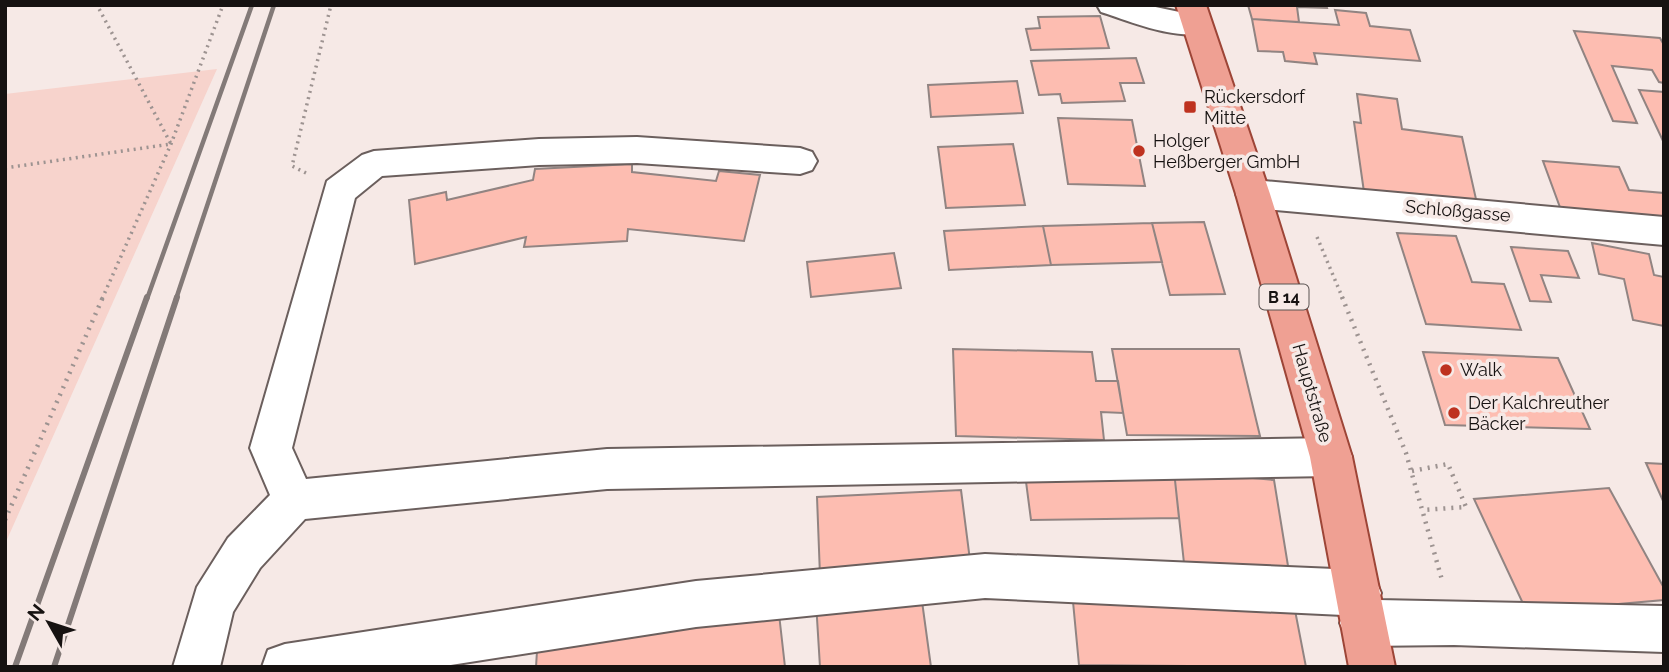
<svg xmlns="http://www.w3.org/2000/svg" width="1669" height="672" font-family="Raleway,sans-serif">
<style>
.green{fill:#f7d3cc}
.building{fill:#fdbdb1;stroke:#918482;stroke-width:2}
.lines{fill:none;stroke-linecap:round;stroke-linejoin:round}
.minor-casing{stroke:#6b5f5d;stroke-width:4}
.major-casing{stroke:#9d4537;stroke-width:4}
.path-far1{stroke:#9d9391;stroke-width:3.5;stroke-dasharray:2 4.5;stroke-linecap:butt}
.path{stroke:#9d9391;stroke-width:4.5;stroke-dasharray:2 6;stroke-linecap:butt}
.minor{fill:#fff;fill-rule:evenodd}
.major{fill:#efa093;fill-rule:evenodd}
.rail-far1{stroke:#837a78;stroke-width:4.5}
.rail{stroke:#837a78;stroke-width:6}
.poi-dot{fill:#be321f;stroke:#f6e9e6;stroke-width:2.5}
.labels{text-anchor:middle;stroke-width:7;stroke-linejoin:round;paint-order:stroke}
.shield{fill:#f6e9e6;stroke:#595251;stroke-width:2}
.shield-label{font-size:16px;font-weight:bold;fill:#161211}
.poi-label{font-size:18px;fill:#161211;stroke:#f6e9e6;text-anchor:start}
.street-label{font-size:18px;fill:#161211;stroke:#f6e9e6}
</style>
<rect width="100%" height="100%" fill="#f6e9e6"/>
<path class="green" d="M217,69L5,544V94Z"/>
<path class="building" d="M1248,5H1326L1327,8L1297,7L1299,22L1252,19Z
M1335,10L1366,13L1370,26L1410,30L1420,61L1314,53L1317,64L1285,61L1283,52L1258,51L1252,19L1339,25Z
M1100,16L1109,48L1031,50L1026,29L1040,28L1038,17Z
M1574,31L1660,38L1664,45V83L1659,82L1652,70L1612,66L1637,123L1613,121Z
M1136,58L1144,83H1120L1125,101L1062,103L1060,94L1039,95L1031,61Z
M1017,81L1023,113L931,117L928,85Z
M1639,90L1664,92V143Z
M1357,94L1397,99L1402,129L1462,137L1478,208L1364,192L1354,122L1361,123Z
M1058,118L1132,120L1145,186L1068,184Z
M1013,144L1025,205L946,208L938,147Z
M1543,161L1619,167L1629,190L1664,193V220L1561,210Z
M632,164V172L716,181L719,171L760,175L744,241L628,229L627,241L524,247L526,237L415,264L409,200L446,192L447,200L533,180L535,169Z
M1204,222L1225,294L1170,295L1152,223Z
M1152,223L1162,262L1051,265L1043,226Z
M1043,226L1051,265L949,270L944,231Z
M1397,233L1456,236L1472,282L1504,284L1521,330L1426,324Z
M1592,243L1649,254L1654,275L1664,277V326L1633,320L1624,279L1599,274Z
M1511,247L1568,251L1579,278L1541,275L1551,302L1530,301Z
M894,253L901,288L811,297L807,262Z
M953,349L1092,352L1096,381H1118L1123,413L1101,412L1104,440L956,436Z
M1112,349H1239L1260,436L1127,435Z
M1423,352L1558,358L1590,429L1445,425Z
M1646,463L1664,464V503Z
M1174,471L1179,518L1031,520L1025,474Z
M1174,471L1274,480L1289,572L1184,563Z
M1609,488L1664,588V600L1527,612L1474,499Z
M961,490L971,568L820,576L817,497Z
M1072,591L1293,600L1306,667L1079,665Z
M921,594L931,667H820L816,602Z
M779,614L785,667H536L537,651Z"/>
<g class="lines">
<g class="minor-casing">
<path id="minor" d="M1097,5H1146L1208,18L1212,25L1208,32C1176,41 1132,22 1101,12Z
M637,137L800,148L812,152L817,161L812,170L800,174L637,163L539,165L382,176L355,198L292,448L306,479L607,449L1331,438L1346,443L1352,457L1346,471L1331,476L607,489L305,519L260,568L233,612L220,667H173L197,587L228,538L270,495L250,448L327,181L362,155L374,151L539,139Z
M1253,180L1664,217V245L1253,208L1241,204L1236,194L1241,184Z
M985,554L1358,570L1374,577L1381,593L1378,600L1664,606V652L1454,645L1363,646L1347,639L1340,623L1343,615L985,598L696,627L438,667H262L268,650L285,644L696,581Z"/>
</g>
<g class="major-casing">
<path id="major" d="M1176,5H1206L1270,194L1352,457L1395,667H1349L1310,457L1236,194Z"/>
</g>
<path class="path-far1" d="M5,168L171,144L97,5
M306,173L292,166L331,5
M1317,237L1343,299
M102,299L171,144L223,5"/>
<path class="path" d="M1342,297L1406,453L1442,580
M1412,471L1448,464L1466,507L1422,510
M5,520L103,297"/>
<use href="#minor" class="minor"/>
<use href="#major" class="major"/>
<path class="rail-far1" d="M147,299L252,5
M176,299L274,5"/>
<path class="rail" d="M15,667L147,297
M54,667L177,297"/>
</g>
<g class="poi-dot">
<rect x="1183" y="100" width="14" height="14" rx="3.5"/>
<circle cx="1139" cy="151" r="7"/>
<circle cx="1446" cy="370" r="7"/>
<circle cx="1454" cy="413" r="7"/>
</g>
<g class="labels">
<rect class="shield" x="1259.5" y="284.5" width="49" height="25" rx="5"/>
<g class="shield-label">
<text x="1284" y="303">B 14</text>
</g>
<g class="poi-label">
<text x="1204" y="103">Rückersdorf<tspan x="1204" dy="21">Mitte</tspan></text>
<text x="1153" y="147">Holger<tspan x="1153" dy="21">Heßberger GmbH</tspan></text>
<text x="1460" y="376">Walk</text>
<text x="1468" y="409">Der Kalchreuther<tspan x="1468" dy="21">Bäcker</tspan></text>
</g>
<g class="street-label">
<text transform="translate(1458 211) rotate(5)" y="6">Schloßgasse</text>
<text transform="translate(1312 393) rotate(74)" y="6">Hauptstraße</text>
</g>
</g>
<rect width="1669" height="672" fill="none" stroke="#161211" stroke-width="14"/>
<g transform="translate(49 623) rotate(309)" stroke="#f6e9e6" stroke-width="5" paint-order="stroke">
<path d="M0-5L12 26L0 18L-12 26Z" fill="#161211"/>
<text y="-10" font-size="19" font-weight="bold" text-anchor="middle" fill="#161211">N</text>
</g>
</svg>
